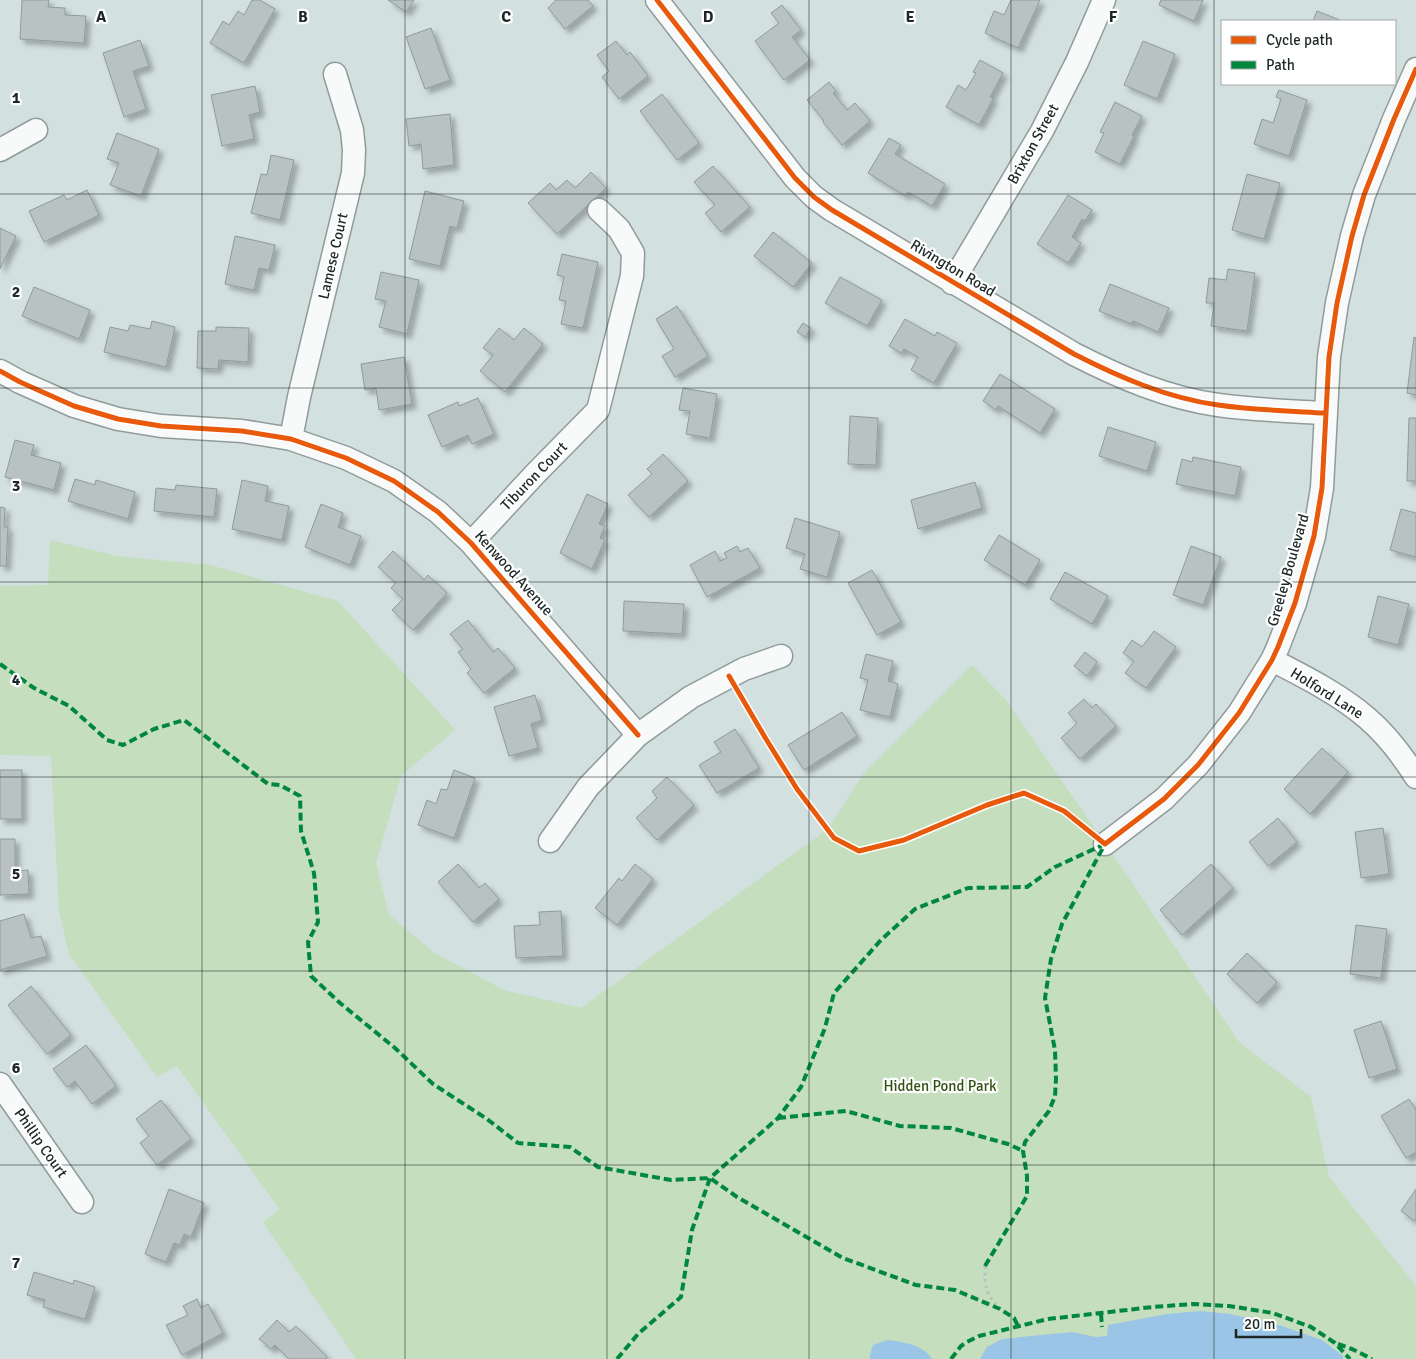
<svg xmlns="http://www.w3.org/2000/svg" width="1416" height="1359" font-family="Signika,sans-serif">
<style>
.green{fill:#c4debe}
.water{fill:#9bc5e7}
.building{fill:#b8c2c3;stroke:#909a9b;filter:url(#shadow)}
.lines{fill:none;stroke-linecap:round;stroke-linejoin:round}
.minor-casing{stroke:#909b9a;stroke-width:25}
.path{stroke:#b9bfbf;stroke-width:3;stroke-dasharray:2.5 4;stroke-linecap:butt}
.minor{stroke:#f8fafa;stroke-width:22}
.quiet{stroke:#00873e;stroke-width:4;stroke-dasharray:8 4;stroke-linecap:butt}
.cycleway-casing{stroke:#fff;stroke-width:8}
.cycleway{stroke:#e8590c;stroke-width:5}
.grid{fill:none;stroke:#1e2827;stroke-width:1;stroke-opacity:0.55}
.labels{text-anchor:middle;stroke-width:4.5;stroke-linejoin:round;paint-order:stroke}
.street-label{font-size:15px;fill:#1e2827;stroke:#fff}
.park-label{font-size:15px;fill:#305013;stroke:#fff}
.grid-label{font-size:16px;text-anchor:middle;font-weight:bold;fill:#1e2827;stroke:#fff;stroke-width:4.5;stroke-linejoin:round;paint-order:stroke}
</style>
<defs>
<filter id="shadow"><feDropShadow dx="4.5" dy="4.5" stdDeviation="2.5" flood-color="#0004"/></filter>
</defs>
<rect width="100%" height="100%" fill="#d2e0df"/>
<path class="green" d="M50,540L117,556L210,565L338,601L455,730L401,776L376,863L389,915L436,954L504,990L581,1008L828,829L863,774L972,665L1006,700L1128,877L1239,1042L1311,1097L1329,1177L1416,1286V1359H356L263,1222L280,1210L177,1066L157,1077L69,954L59,911L51,756L0,755V586L48,585Z"/>
<path class="water" d="M1200,1311L1230,1314L1282,1326L1322,1340L1343,1356V1359H980L987,1347L1002,1339L1072,1332L1096,1337L1107,1336L1108,1325L1167,1314Z
M888,1340C903,1342 924,1345 932,1359H870V1355L873,1345Z"/>
<path class="building" d="M22,0H49L48,7L65,8V15L86,16L84,43L20,39Z
M252,0H260L275,9L244,63L210,43L223,21L229,25L238,11L244,15Z
M388,0H414L406,12Z
M556,0H588L593,6L565,29L548,8Z
M1011,0H1040L1018,48L985,33L994,11L1004,15Z
M1161,0H1203L1194,21L1159,5Z
M782,5L801,30L792,37L810,60L784,80L755,41L779,23L771,13Z
M1317,11L1342,21H1313Z
M431,28L450,80L425,89L406,37Z
M140,40L149,66L133,71L146,109L124,117L103,53Z
M616,41L627,55L630,52L648,76L619,99L602,77L609,71L597,55Z
M1143,41L1175,54L1157,99L1124,85Z
M980,60L1003,73L990,97L993,99L979,125L946,107L958,85L966,90L976,73L973,72Z
M829,82L836,91L833,93L847,110L855,103L870,121L842,145L823,122L824,121L807,100Z
M255,86L260,112L249,115L254,139L222,146L211,95Z
M1279,90L1307,100L1289,156L1254,144L1262,119L1273,123L1281,99L1276,97Z
M662,94L699,143L677,160L640,111Z
M1115,102L1142,116L1132,135L1134,136L1120,164L1095,152L1104,133L1100,132Z
M450,114L454,165L423,169L421,144L409,146L406,119Z
M117,133L159,149L141,196L110,185L119,163L107,159Z
M889,138L901,145L895,154L945,184L932,206L908,192L906,196L868,173Z
M271,155L294,160L280,220L251,213L261,174L267,175Z
M713,166L750,207L721,232L705,213L715,205L694,182Z
M591,172L606,188L557,234L528,203L550,183L556,190L567,180L575,188Z
M1247,174L1280,183L1264,239L1232,230Z
M87,190L99,215L44,242L29,211L64,195L67,200Z
M425,191L464,201L457,228L450,226L440,266L409,259Z
M1068,195L1092,210L1085,221L1082,219L1072,237L1081,243L1068,263L1037,244Z
M0,228L16,236L0,269Z
M773,232L812,263L793,287L754,256Z
M235,236L275,245L269,270L259,268L254,290L225,284Z
M562,254L598,262L583,328L561,324L566,301L559,300L564,277L557,275Z
M1228,269L1255,273L1247,331L1211,326L1214,303H1206L1209,278L1226,280Z
M381,272L419,280L407,334L379,327L386,301L375,299Z
M840,277L882,300L867,326L825,303Z
M1110,284L1169,308L1158,332L1133,321L1132,324L1099,311Z
M34,287L90,310L79,339L22,316Z
M677,306L708,356L675,377L662,356L674,349L656,319Z
M905,319L935,336L937,332L957,343L934,383L911,370L918,357L904,349L901,353L889,346Z
M152,321L175,327L166,367L104,352L110,327L128,331L130,325L150,329Z
M803,323L811,328L805,337L797,332Z
M216,327L249,328L248,362L219,360L218,369L197,368L198,331H216Z
M499,328L514,340L524,328L543,344L505,392L480,371L493,355L483,348Z
M1414,337L1416,338V395L1407,393Z
M404,357L412,404L379,410L376,388L365,390L361,364Z
M1000,374L1055,409L1040,433L998,406L996,410L983,401Z
M683,388L717,394L710,438L686,434L690,411L679,410Z
M478,398L494,434L472,444L468,435L442,447L428,415L458,402L459,406Z
M850,416L878,418L876,465L848,464Z
M1409,418H1416V481H1407Z
M1108,427L1156,442L1147,471L1099,456Z
M15,440L34,445L31,455L61,463L54,490L5,477Z
M663,454L688,481L649,517L628,495L652,474L647,469Z
M1193,457L1241,467L1235,496L1176,484L1182,459L1192,462Z
M75,479L95,485L96,480L135,492L128,519L68,501Z
M242,480L268,486L265,501L289,506L282,540L232,529Z
M975,482L982,508L918,529L911,500Z
M176,485L217,489L214,517L154,511L156,488L175,490Z
M587,494L608,504L599,524L605,526L600,538L605,540L592,569L560,553Z
M321,504L343,513L338,527L361,536L350,565L305,547Z
M0,507L5,508L4,527H8L6,566H0Z
M1401,509L1416,513V557L1390,550Z
M795,518L840,532L827,577L800,569L805,554L786,548Z
M999,535L1040,560L1025,585L984,560Z
M737,546L740,552L748,548L760,568L707,597L690,565L715,551L720,561L727,558L724,553Z
M1191,546L1221,557L1203,605L1173,595Z
M393,551L424,580L428,575L447,593L413,630L392,610L403,599L391,588L396,583L378,567Z
M872,570L901,622L877,635L848,583Z
M1065,572L1108,596L1092,624L1050,599Z
M1378,596L1409,604L1398,645L1368,637Z
M624,601L684,604L682,634L623,631Z
M468,620L493,652L498,648L515,668L484,693L467,673L471,669L458,652L463,649L450,634Z
M1154,631L1176,647L1146,688L1125,673L1134,661L1123,653L1132,640L1142,647Z
M1085,652L1097,662L1087,676L1074,666Z
M866,654L893,661L888,681L898,684L890,717L860,710L868,680L860,678Z
M535,695L542,720L531,724L538,748L509,756L494,707Z
M1084,699L1092,708L1096,704L1116,726L1080,759L1061,738L1077,723L1068,713Z
M842,712L857,736L804,770L788,745Z
M735,729L759,768L717,793L699,765L721,752L714,742Z
M1322,748L1348,772L1310,814L1284,789Z
M0,770H22V819H0Z
M454,770L475,778L454,838L418,825L427,800L436,804L441,789L447,790Z
M667,777L694,805L657,840L636,818L657,798L652,791Z
M1278,818L1297,842L1268,866L1249,842Z
M1383,828L1389,874L1361,878L1355,832Z
M0,839H15V871L28,870L29,894L0,895Z
M458,864L479,888L485,883L499,899L473,922L438,882Z
M635,864L653,879L617,925L595,908L619,878L622,881Z
M1211,864L1233,888L1182,935L1160,910Z
M561,911L563,956L516,958L514,926L540,925L539,912Z
M24,914L31,938L41,936L47,956L0,970V921Z
M1356,925L1387,929L1381,978L1350,974Z
M1247,953L1277,982L1257,1003L1227,974Z
M31,986L71,1035L47,1054L8,1005Z
M1381,1021L1397,1069L1369,1078L1354,1030Z
M86,1045L116,1086L92,1104L75,1081L67,1087L53,1069Z
M1409,1099L1416,1110V1152L1406,1158L1381,1116Z
M161,1100L191,1139L157,1165L140,1143L149,1136L136,1119Z
M169,1189L204,1203L191,1237L184,1234L180,1245L174,1243L166,1262L145,1254Z
M1416,1189V1219L1415,1221L1401,1211Z
M34,1272L73,1284L74,1280L95,1287L85,1319L43,1307L45,1300L27,1295Z
M197,1299L201,1308L208,1304L223,1333L182,1355L166,1325L188,1315L183,1306Z
M277,1320L289,1332L296,1326L327,1357L325,1359H289L275,1345L271,1349L259,1339Z"/>
<g class="lines">
<g class="minor-casing">
<path id="minor" d="M657,0L795,178L814,197L832,210L1074,354C1119,377 1167,398 1218,405C1253,410 1289,411 1325,413
M0,150L36,130
M952,283L1042,131L1077,62L1104,0
M0,371L20,382L74,406L118,419L161,426L242,431L291,439L346,458L394,481L438,512L471,543L638,735
M291,439L299,397L353,173L354,150L352,130L335,74
M471,543L537,472L598,410L632,276L633,253L619,229L599,210
M1272,660C1305,677 1339,694 1367,718C1387,735 1402,755 1416,777
M550,841L588,787L638,735L691,697L744,669L781,656
M1105,844L1164,799L1198,765L1239,713L1272,660L1278,647L1295,603L1314,536L1322,488L1329,357L1337,303L1352,236L1364,195L1394,119L1416,69
M0,1084L82,1202"/>
</g>
<path class="path" d="M985,1266C984,1285 986,1295 1000,1309"/>
<use href="#minor" class="minor"/>
<path class="quiet" d="M0,664L34,688L69,706L107,740L123,745L154,729L184,720L268,784L280,785L300,796L301,831L314,873L318,922L308,942L311,976L340,1003L395,1048L433,1084L487,1119L518,1143L570,1147L598,1167L671,1180L710,1178L737,1197L843,1258L916,1285L955,1290L1000,1309L1014,1318L1018,1326
M778,1118L846,1111L900,1126L951,1128L1008,1144L1023,1151
M985,1266L1027,1196V1176L1023,1151L1025,1142L1049,1111L1055,1096L1056,1079L1055,1050L1045,998L1051,959L1062,924L1105,844
M1101,1314L1102,1327
M1338,1344L1352,1349L1372,1359
M617,1359L638,1334L681,1297L692,1230L710,1178L778,1118L801,1087L825,1028L834,993L881,940L915,909L968,888L1027,887L1055,867L1105,844
M951,1359L961,1346L967,1342L979,1336L1048,1319L1153,1307L1193,1304L1229,1306L1273,1313L1311,1327L1335,1343L1350,1359"/>
<g class="cycleway-casing">
<path id="cycleway" d="M657,0L795,178L814,197L832,210L1074,354C1119,377 1167,398 1218,405C1253,410 1289,411 1325,413
M0,371L20,382L74,406L118,419L161,426L242,431L291,439L346,458L394,481L438,512L471,543L638,735
M729,676L766,739L797,789L834,838L859,851L904,840L987,805L1024,793L1064,811L1105,844L1164,799L1198,765L1239,713L1272,660L1278,647L1295,603L1314,536L1322,488L1329,357L1337,303L1352,236L1364,195L1394,119L1416,69"/>
</g>
<use href="#cycleway" class="cycleway"/>
</g>
<path class="grid" d="M202,0V1359M405,0V1359M607,0V1359M809,0V1359M1011,0V1359M1214,0V1359M0,194H1416M0,388H1416M0,582H1416M0,777H1416M0,971H1416M0,1165H1416"/>
<g class="labels">
<g class="street-label">
<text transform="translate(1033 144) rotate(-61)" y="5">Brixton Street</text>
<text transform="translate(333 256) rotate(-77)" y="5">Lamese Court</text>
<text transform="translate(953 268) rotate(31)" y="5">Rivington Road</text>
<text transform="translate(534 476) rotate(-46)" y="5">Tiburon Court</text>
<text transform="translate(1288 570) rotate(-74)" y="5">Greeley Boulevard</text>
<text transform="translate(514 573) rotate(48)" y="5">Kenwood Avenue</text>
<text transform="translate(1327 693) rotate(32)" y="5">Holford Lane</text>
<text transform="translate(41 1143) rotate(55)" y="5">Phillip Court</text>
</g>
<g class="park-label">
<text x="940" y="1091">Hidden Pond Park</text>
</g>
</g>
<g class="grid-label">
<text x="101" y="22">A</text>
<text x="303" y="22">B</text>
<text x="506" y="22">C</text>
<text x="708" y="22">D</text>
<text x="910" y="22">E</text>
<text x="1113" y="22">F</text>
<text x="16" y="103">1</text>
<text x="16" y="297">2</text>
<text x="16" y="491">3</text>
<text x="16" y="685">4</text>
<text x="16" y="879">5</text>
<text x="16" y="1073">6</text>
<text x="16" y="1268">7</text>
</g>
<rect x="1221" y="20" width="175" height="65" fill="#ffffff" stroke="#a5a9a9"/>
<rect x="1231" y="36" width="25" height="8" fill="#e8590c" stroke="#a5a9a9"/>
<text x="1266" y="45" font-size="15" fill="#1e2827">Cycle path</text>
<rect x="1231" y="61" width="25" height="8" fill="#00873e" stroke="#a5a9a9"/>
<text x="1266" y="70" font-size="15" fill="#1e2827">Path</text>
<path d="M1236 1329v8h65v-8" fill="none" stroke="#1e2827" stroke-width="2.5"/>
<text x="1244" y="1329" font-size="15" fill="#1e2827" stroke="#ffffff" stroke-width="4" paint-order="stroke">20 m</text>
</svg>
